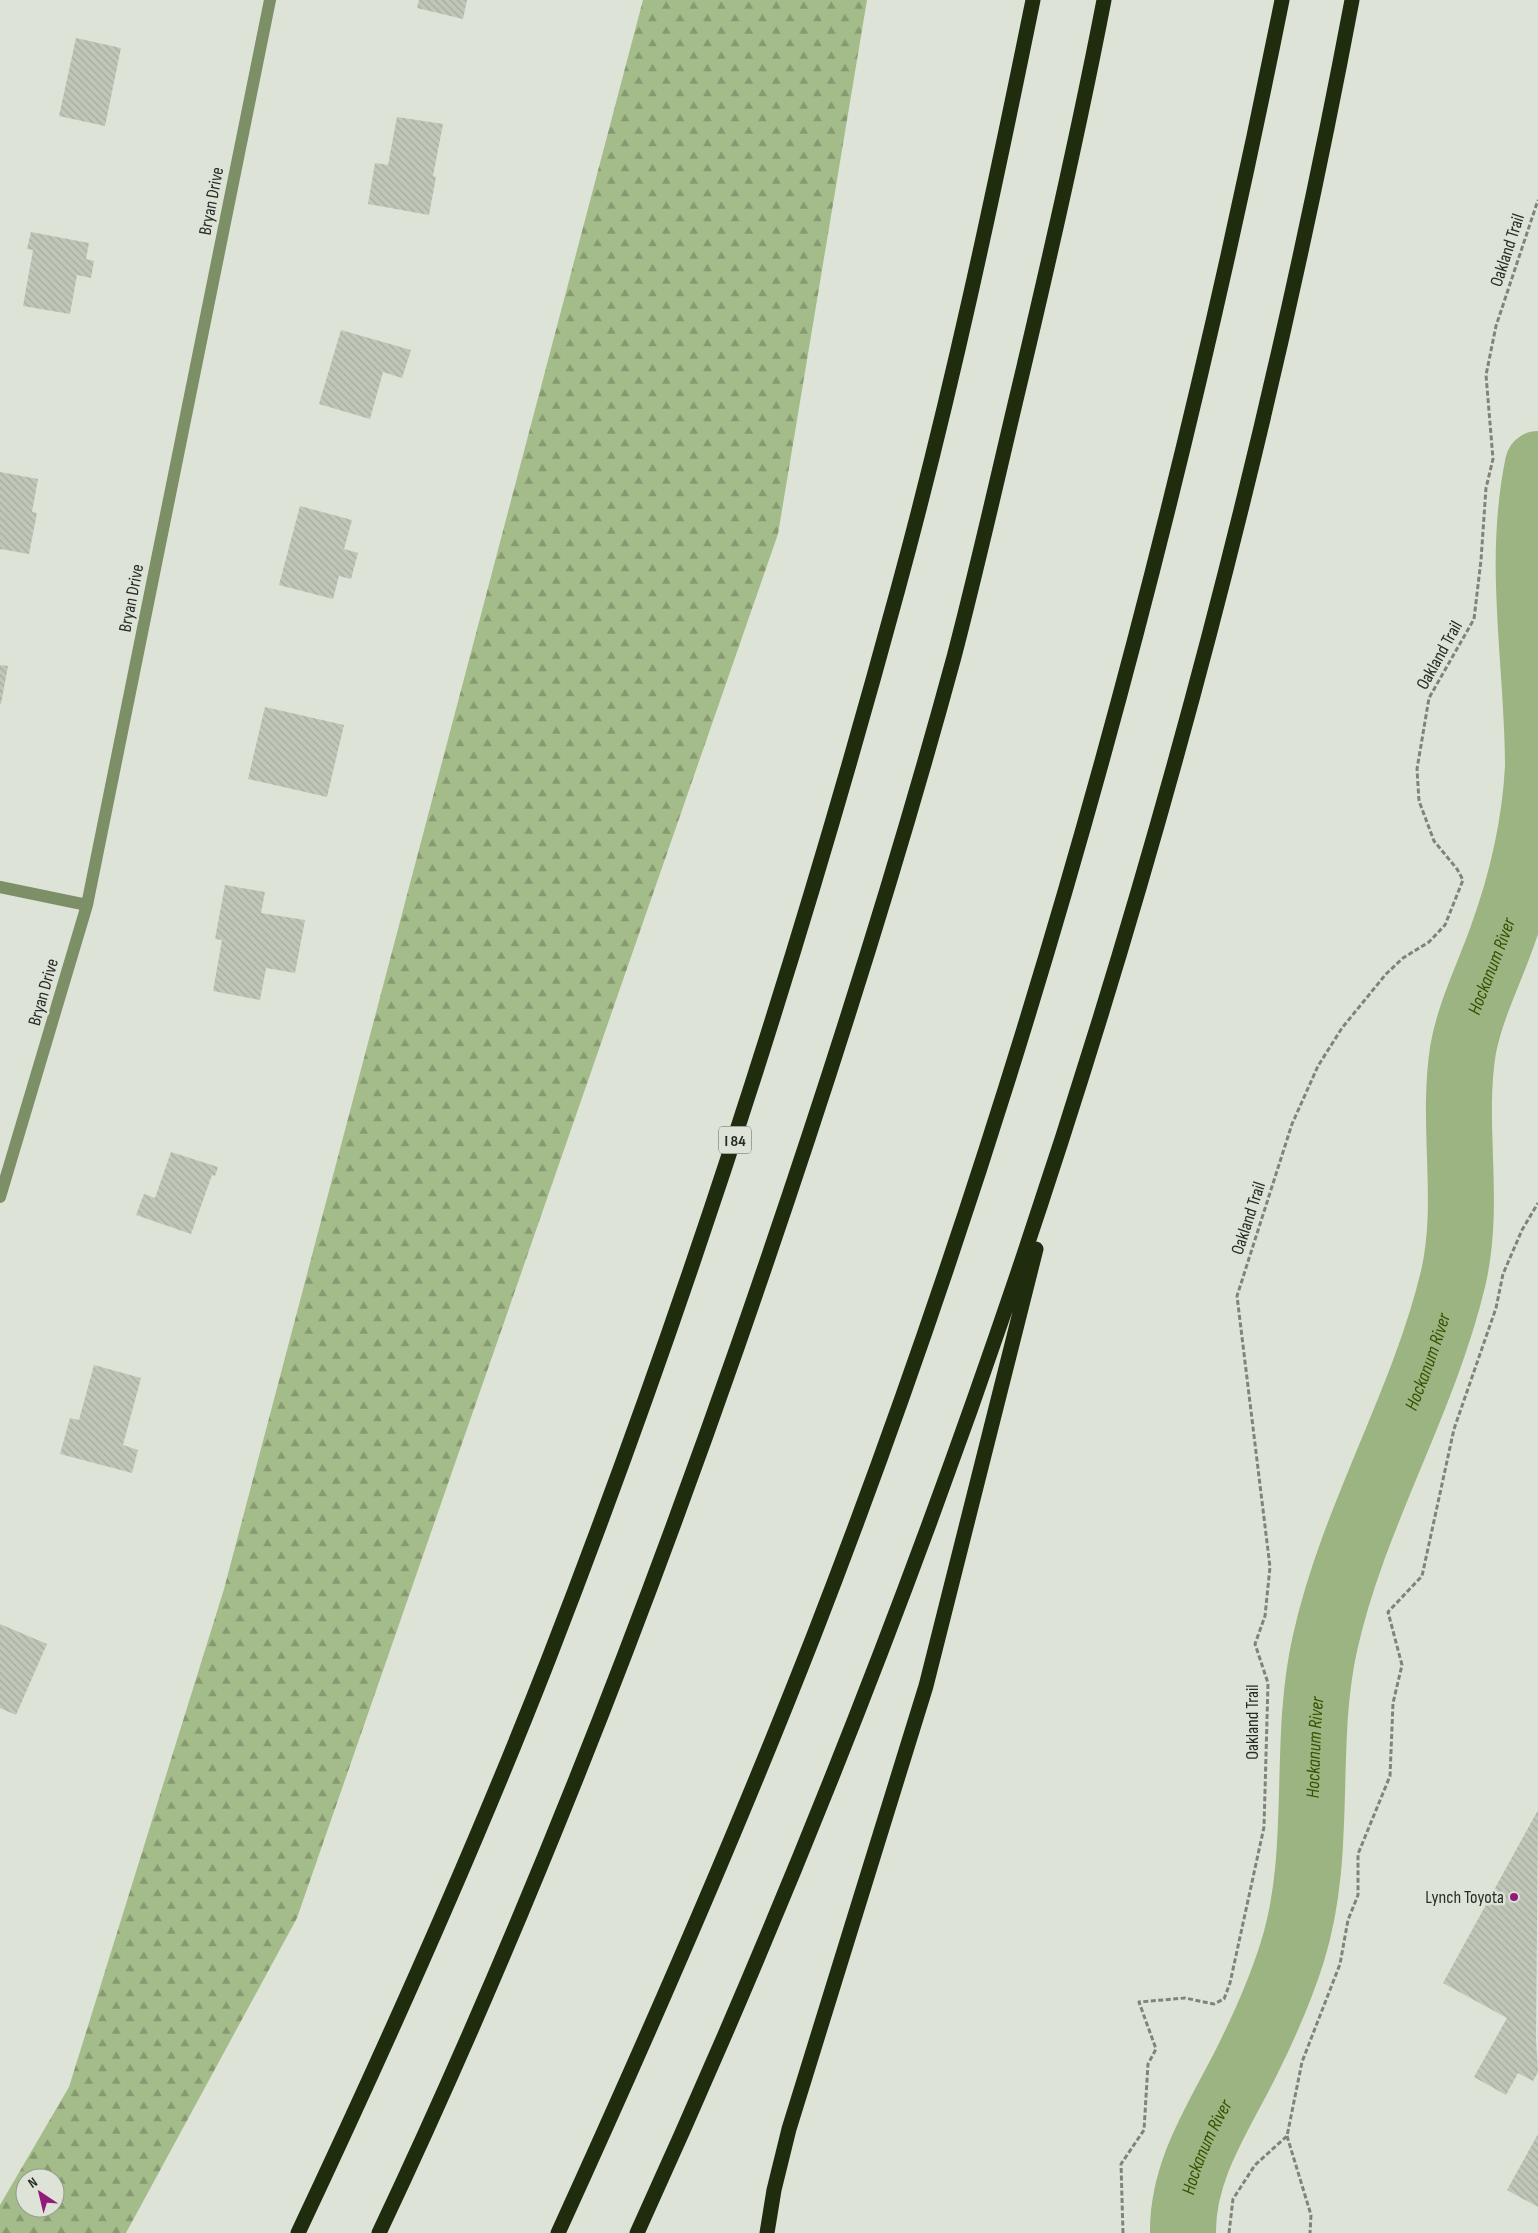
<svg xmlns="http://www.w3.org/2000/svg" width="1538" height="2233" font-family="'Sofia Sans Condensed',sans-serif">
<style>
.forest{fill:url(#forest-firs);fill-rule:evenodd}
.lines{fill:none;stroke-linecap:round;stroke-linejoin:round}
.river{stroke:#9cb481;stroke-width:66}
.building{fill:url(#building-back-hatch)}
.path{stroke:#7f847b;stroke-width:3;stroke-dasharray:5 2.5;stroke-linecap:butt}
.minor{stroke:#7c8f67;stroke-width:12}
.highway{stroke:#1f2c0d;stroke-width:15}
.poi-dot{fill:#921b79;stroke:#dde4d7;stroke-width:2}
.labels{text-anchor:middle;stroke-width:5;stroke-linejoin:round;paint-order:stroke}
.shield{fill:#dde4d7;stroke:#5f625b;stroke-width:1}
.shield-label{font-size:16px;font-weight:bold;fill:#292b26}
.street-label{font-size:18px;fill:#292b26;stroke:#dde4d7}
.poi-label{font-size:18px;fill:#292b26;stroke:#dde4d7;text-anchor:end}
.water-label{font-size:19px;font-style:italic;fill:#365200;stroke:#dde4d7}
</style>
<defs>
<pattern id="forest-firs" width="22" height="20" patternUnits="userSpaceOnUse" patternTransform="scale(1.25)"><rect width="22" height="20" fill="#a4bc89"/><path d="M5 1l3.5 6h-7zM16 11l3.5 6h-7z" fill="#869970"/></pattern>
<pattern id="building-back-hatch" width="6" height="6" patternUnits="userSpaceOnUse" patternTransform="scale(1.25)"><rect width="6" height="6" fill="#c0c7b9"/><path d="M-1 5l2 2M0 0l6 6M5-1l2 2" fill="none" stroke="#a5ab9f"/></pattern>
</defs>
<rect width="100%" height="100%" fill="#dde4d7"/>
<path class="forest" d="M643,0H867L778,534L297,1918L126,2233H0V2205L69,2087L224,1589ZM25,2178H55V2208H25Z"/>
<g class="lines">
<path class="river" id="s1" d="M1183,2233C1182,2170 1219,2117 1246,2063C1264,2027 1280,1991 1292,1953C1324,1852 1302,1745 1325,1643C1353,1517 1423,1404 1453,1279C1471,1203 1451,1126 1463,1050C1470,1011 1489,974 1502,937C1522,882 1535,825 1538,767C1538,665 1517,565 1538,464"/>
</g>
<path class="building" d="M419,0H467L463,19L417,8Z
M76,38L121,48L105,126L59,116Z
M397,117L443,124L433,176L436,177L429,215L368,204L375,163L388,165Z
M31,232L89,243L86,259L94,261L91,278L77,275L70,314L23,306L33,250L27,249Z
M341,330L411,350L402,378L383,372L370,419L319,404Z
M0,472L38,479L32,512L37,513L29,554L0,549Z
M300,506L352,520L344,549L358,553L351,579L339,576L333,599L279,585Z
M0,665L8,666L1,704H0Z
M265,707L344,725L327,797L248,779Z
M225,885L265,892L261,913L305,920L295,973L266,968L260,1000L213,991L222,940L215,939Z
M171,1152L218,1167L215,1176L212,1175L191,1234L136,1215L144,1194L155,1198Z
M94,1365L141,1378L123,1445L138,1450L132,1473L60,1454L70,1418L79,1420Z
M0,1624L47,1644L16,1715L0,1708Z
M1538,1810L1536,2040L1538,2072L1533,2081L1518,2073L1506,2095L1474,2077L1507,2018L1443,1983Z
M1538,2134V2207L1507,2190Z"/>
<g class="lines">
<path class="path" d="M1287,2136L1311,2215L1310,2233
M1123,2233L1121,2164L1144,2130L1148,2064L1156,2049L1139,2002L1185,1998L1214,2004L1224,1999L1230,1983L1264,1827L1268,1683L1255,1644L1265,1616L1270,1567L1237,1296L1292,1124L1318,1066L1342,1028L1386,974L1403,958L1429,942L1445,925L1463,880L1457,869L1434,841L1419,801L1417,769L1429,698L1474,619L1481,560L1486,488L1493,459L1486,375L1496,326L1538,200
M1229,2233L1233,2199L1255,2165L1287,2136L1302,2062L1340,1964L1348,1920L1358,1895V1854L1390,1776L1393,1703L1402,1665L1388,1612L1422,1576L1454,1429L1496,1308L1503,1274L1522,1230L1538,1203"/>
<path class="minor" d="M0,887L87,905
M0,1197L87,905L270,0"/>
<path class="highway" d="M298,2233C387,2044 473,1853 549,1658C685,1308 800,951 898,589C951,394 993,197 1033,0
M379,2233C515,1945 633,1646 738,1345C817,1118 891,889 954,657C976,573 995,489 1015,404C1047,270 1078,135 1104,0
M558,2233C648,2036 735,1837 814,1635C1019,1107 1171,556 1282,0
M637,2233C962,1520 1207,771 1352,0
M767,2233L774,2190L789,2129L926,1686L1036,1249"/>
</g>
<circle class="poi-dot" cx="1514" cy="1897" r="5"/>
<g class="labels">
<rect class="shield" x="719" y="1126.5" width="32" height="27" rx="4"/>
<g class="shield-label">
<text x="735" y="1146">I 84</text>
</g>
<g class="street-label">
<text transform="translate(211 201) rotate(-79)" y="6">Bryan Drive</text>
<text transform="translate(1507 250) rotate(-72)" y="6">Oakland Trail</text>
<text transform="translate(131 598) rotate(-79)" y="6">Bryan Drive</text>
<text transform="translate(1439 655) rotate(-61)" y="6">Oakland Trail</text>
<text transform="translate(43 992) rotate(-74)" y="6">Bryan Drive</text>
<text transform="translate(1248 1218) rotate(-72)" y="6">Oakland Trail</text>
<text transform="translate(1252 1722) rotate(-90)" y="6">Oakland Trail</text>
</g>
<g class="poi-label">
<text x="1504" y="1903">Lynch Toyota</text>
</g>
<g class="water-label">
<text dy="7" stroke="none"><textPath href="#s1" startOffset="1320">Hockanum River</textPath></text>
<text dy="7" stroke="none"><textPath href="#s1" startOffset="915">Hockanum River</textPath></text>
<text dy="7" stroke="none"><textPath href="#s1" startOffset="510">Hockanum River</textPath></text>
<text dy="7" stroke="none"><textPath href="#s1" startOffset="90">Hockanum River</textPath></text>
</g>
</g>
<g transform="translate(40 2193) rotate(325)"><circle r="24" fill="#dde4d7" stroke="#959a90"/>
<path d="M0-4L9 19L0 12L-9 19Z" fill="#921b79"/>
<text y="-8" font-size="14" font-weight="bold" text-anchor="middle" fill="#292b26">N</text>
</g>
</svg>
